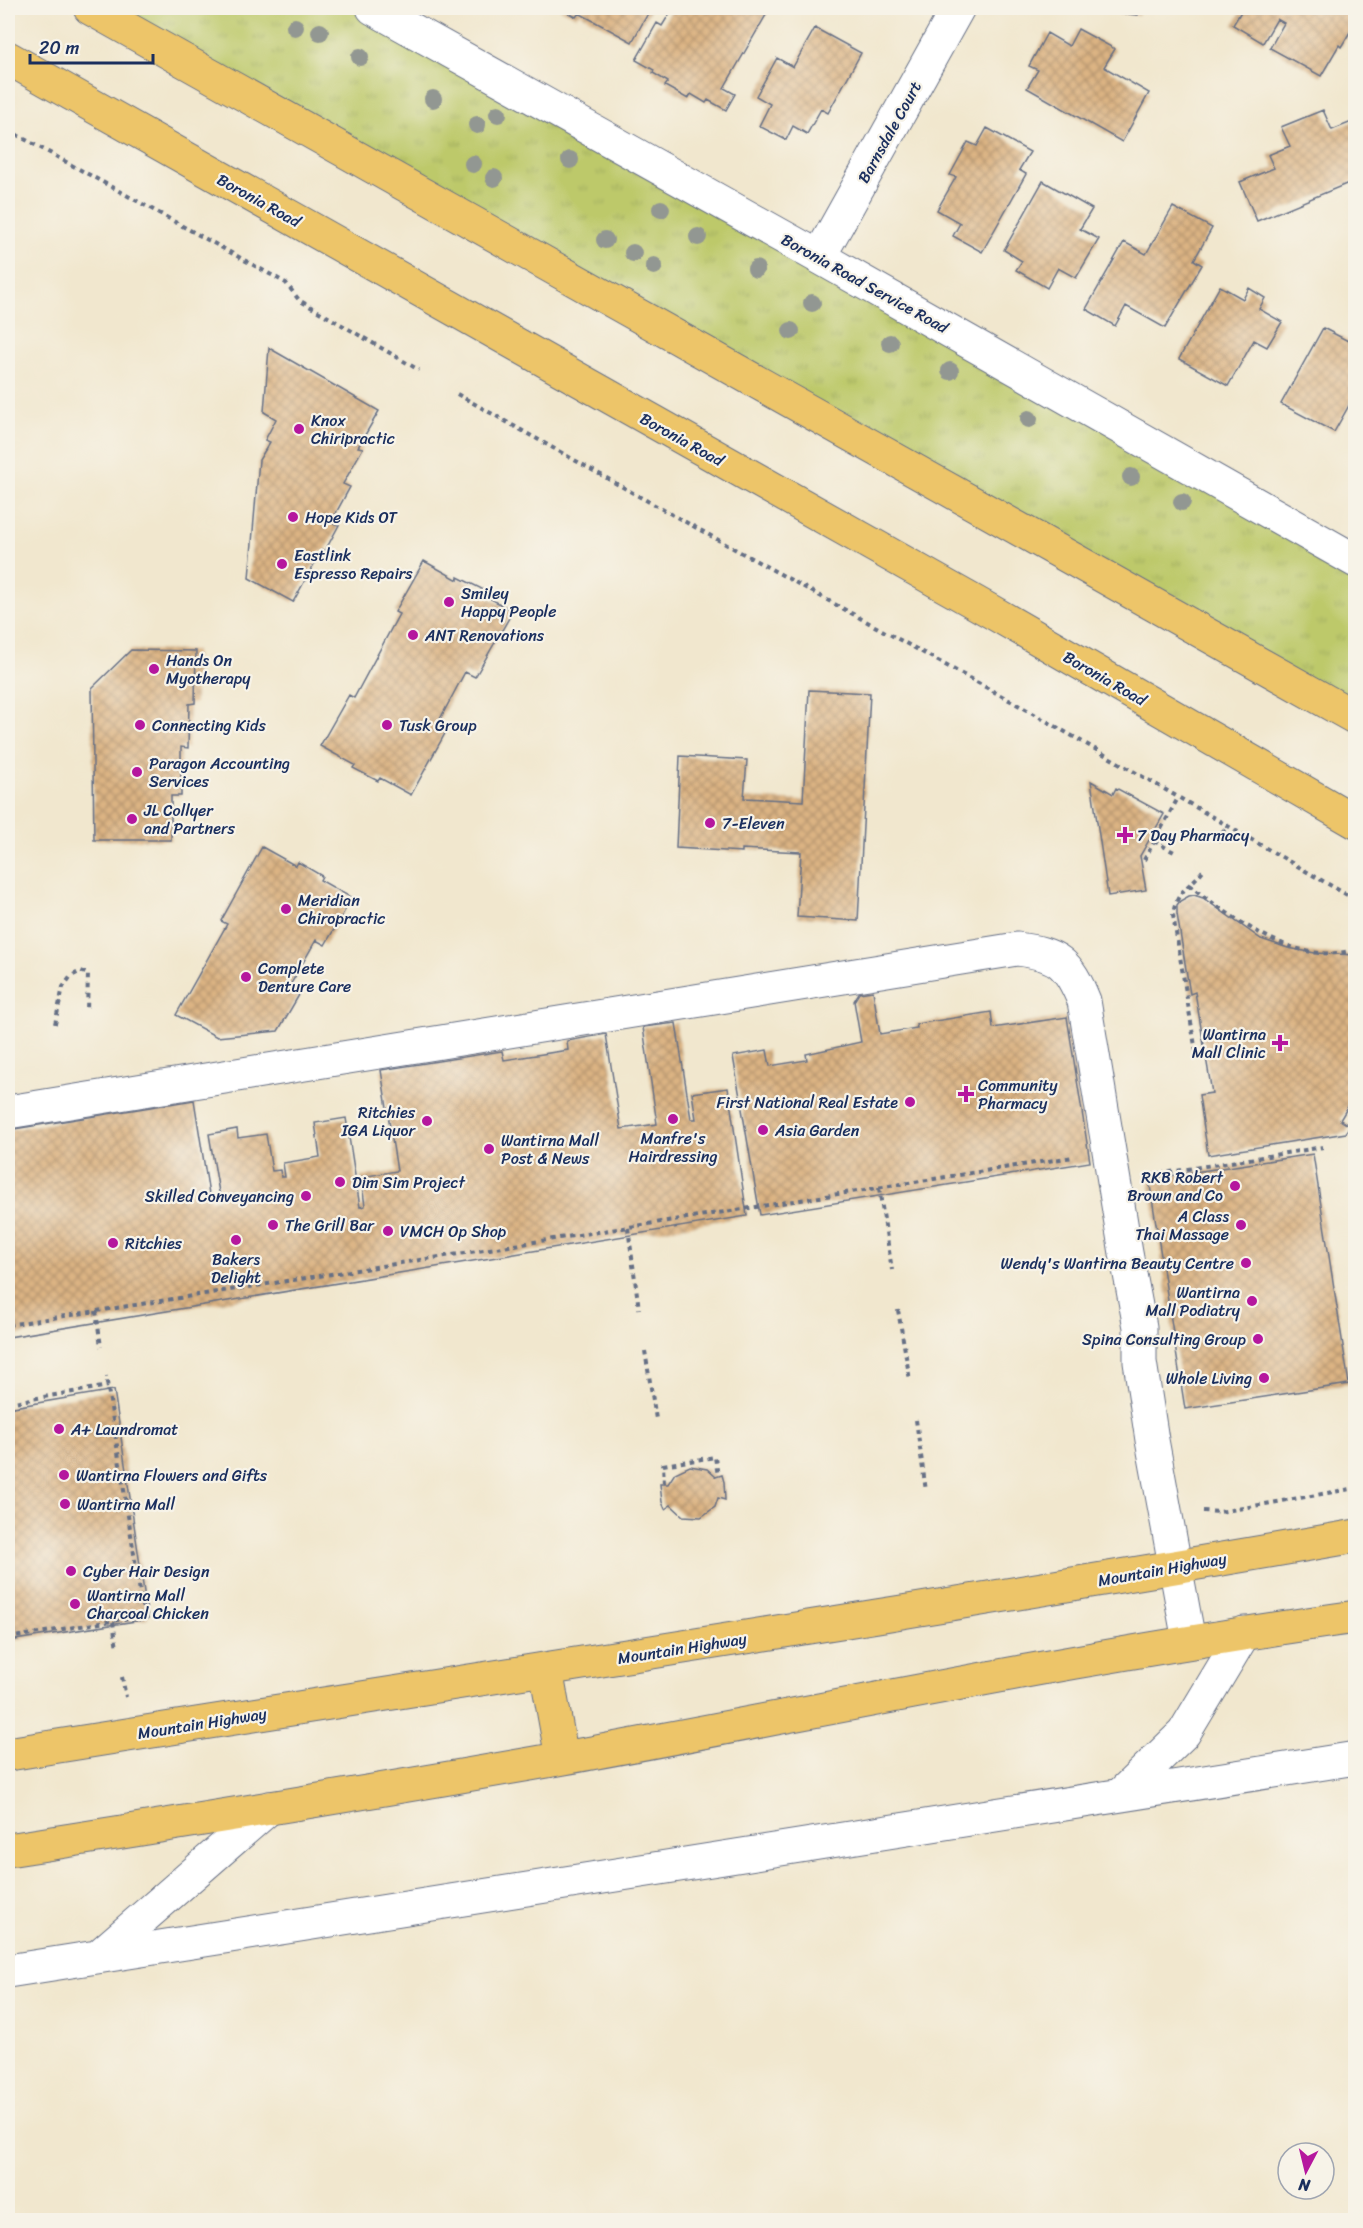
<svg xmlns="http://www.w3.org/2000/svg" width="1363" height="2228" font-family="Sriracha,sans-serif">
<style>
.grass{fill:url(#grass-tufts);stroke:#6c7c64;stroke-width:1.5}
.building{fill:url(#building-cross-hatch)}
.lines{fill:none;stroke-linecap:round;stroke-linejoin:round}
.minor-casing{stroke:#666f85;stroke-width:35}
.major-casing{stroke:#666f85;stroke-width:35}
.path{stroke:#666f85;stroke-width:4;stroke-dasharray:4.5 4.5;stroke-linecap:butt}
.minor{stroke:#fff;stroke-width:33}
.major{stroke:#edc569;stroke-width:33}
.tree{fill:#929792}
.poi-dot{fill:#b5179e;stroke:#f7f3e8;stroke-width:2}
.labels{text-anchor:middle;stroke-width:4.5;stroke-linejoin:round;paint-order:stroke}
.street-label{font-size:16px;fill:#1b2f5e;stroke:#f7f3e8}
.poi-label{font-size:16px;fill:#1b2f5e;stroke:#f7f3e8;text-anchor:start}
</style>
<defs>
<pattern id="grass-tufts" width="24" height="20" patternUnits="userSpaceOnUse" patternTransform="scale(1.5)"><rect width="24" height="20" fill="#bdc96b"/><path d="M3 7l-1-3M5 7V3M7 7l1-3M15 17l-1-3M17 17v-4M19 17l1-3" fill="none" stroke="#a2ad5f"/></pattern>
<pattern id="building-cross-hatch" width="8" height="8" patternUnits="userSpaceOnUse" patternTransform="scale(1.5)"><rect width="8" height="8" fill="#dcb483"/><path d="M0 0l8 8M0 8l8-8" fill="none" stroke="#b2936e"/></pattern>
</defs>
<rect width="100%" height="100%" fill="#f7f3e8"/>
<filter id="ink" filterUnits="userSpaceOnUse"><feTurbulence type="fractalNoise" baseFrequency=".0167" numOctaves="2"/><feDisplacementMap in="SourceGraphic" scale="12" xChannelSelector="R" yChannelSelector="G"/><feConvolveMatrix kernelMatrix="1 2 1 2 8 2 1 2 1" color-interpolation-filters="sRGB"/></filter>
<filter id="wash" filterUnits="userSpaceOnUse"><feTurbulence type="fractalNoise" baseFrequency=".008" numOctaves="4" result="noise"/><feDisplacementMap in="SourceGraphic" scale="24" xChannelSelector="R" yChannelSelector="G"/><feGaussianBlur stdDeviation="1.35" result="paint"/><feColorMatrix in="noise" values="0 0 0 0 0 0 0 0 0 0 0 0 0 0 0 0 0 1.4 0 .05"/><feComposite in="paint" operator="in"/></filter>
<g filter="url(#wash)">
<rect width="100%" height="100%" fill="#f1e7ce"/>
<path class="grass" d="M90,8H373L1355,561V718Z"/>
<g id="blocks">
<path class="building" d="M559,8H651L632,42L579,13L576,17Z
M673,8H770L724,88L735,94L726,110L708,100L706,103L691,94L688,99L665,86L668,82L653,73L654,70L636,60L657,23L662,26Z
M1105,8H1139L1138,15L1105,12Z
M1243,8H1356V22L1341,47L1339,45L1321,76L1270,48L1284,23L1277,19L1263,43L1233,25Z
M815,28L861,53L828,113L821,109L807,134L793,126L786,140L759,126L770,104L756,96L777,58L793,67Z
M1078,29L1115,49L1104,67L1149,93L1122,142L1027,88L1038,70L1029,66L1047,33L1069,46Z
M1323,110L1332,130L1354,121L1356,180L1257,221L1240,182L1274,168L1268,155L1290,146L1281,127Z
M987,128L1030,152L1019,170L1026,174L982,252L953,236L960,223L937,210L956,177L950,175L968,142L977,146Z
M1043,181L1092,209L1080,229L1099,239L1076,278L1058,268L1047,288L1016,270L1022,261L1004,250Z
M1173,207L1212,228L1194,260L1202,265L1165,328L1126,306L1115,326L1086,309L1124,242L1146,254Z
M1220,286L1243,299L1249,288L1265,298L1259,309L1282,322L1267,347L1254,340L1228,386L1179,359Z
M1323,328L1356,345V388L1354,391L1356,393L1334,432L1281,404Z
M269,348L379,411L358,447L363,448L343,484L350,487L331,522L339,525L325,551L322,550L293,602L249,578L259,460L270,442L265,440L276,419L264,412Z
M424,561L458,580V577L482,589L480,593L513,611L475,677L465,672L438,723L448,728L411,795L380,778L378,781L353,768L355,765L320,746L349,695L354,698L399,614L395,612Z
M131,650L196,651L195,703L189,704L188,748L181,747V796H171V840H94L92,688Z
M809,690L870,693L858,921L797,917L801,852L742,849V852L676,848L680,756L747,760L744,798L803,801Z
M1091,781L1113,794L1116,788L1164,814L1140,856L1146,890L1108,896Z
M262,847L296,866L298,862L322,876L320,880L352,898L325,945L316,940L288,989L299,995L278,1031L217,1037L176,1015L227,924L221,921Z
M1194,895L1203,898L1261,939L1288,948L1315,953L1356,955V1093L1340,1120L1350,1126L1346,1133L1208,1155L1199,1095L1212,1093L1195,992L1190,994L1177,914V905L1180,901L1189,896Z
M873,991L880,1034L917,1028L916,1024L991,1012L993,1028L1067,1017L1090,1162L760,1215L733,1056L767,1050L770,1066L807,1060L806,1054L861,1042L854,1001L859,993Z
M676,1023L691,1119H696L692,1093L728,1088L747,1216L8,1337V1130L194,1100L210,1200L220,1198L209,1134L237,1129L238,1138L266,1134L272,1171L280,1170L281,1177H285L283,1163L320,1157L315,1123L346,1118L360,1207L365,1206L361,1177L397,1171L381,1070L502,1051L504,1060L568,1050L567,1041L606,1034L621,1129L657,1124L643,1027Z
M1313,1154L1349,1384L1185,1409L1149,1179Z
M114,1390L148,1619L8,1641V1408Z
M690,1466L707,1469L716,1477L722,1475L724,1482L725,1500L718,1498L715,1507L701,1517L683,1516L671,1505L665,1509L662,1502L660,1484H668L675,1473Z"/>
</g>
</g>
<g filter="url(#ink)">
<use href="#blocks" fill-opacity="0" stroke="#666f85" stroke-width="1.5"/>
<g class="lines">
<g class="minor-casing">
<path id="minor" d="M373,8L819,257L1356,561
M819,257L958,8
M8,1112L1017,949C1058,954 1068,962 1084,1001L1126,1253L1140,1327V1362L1152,1440L1189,1641
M1120,1795L1184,1733L1244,1633
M99,1956L269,1808
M8,1971L1356,1758"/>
</g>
<g class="major-casing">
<path id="major" d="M90,8L1356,718
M8,58L992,612L1356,822
M546,1670L562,1758
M8,1754C457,1682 907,1614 1356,1536
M8,1850C193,1821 379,1791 564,1758C827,1710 1090,1654 1356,1617"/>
</g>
<path class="path" d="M8,130L286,283L299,300L419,370
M457,394L642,498L1029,711L1356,900
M1154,841L1174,852
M1218,841L1226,826
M1144,860L1178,798
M1189,885C1231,917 1298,969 1356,949
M55,1024L63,987L71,976L81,971L88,974L87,1011
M1196,1052L1173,915C1176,890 1191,887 1204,869
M1151,1175L1323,1147
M879,1188L892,1270
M628,1228L639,1309
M898,1310L910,1380
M96,1311L101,1347
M8,1325L1073,1157
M645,1351L656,1419
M8,1403L108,1386
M916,1420L926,1491
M664,1483L663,1465L715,1457L718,1476
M1203,1511L1220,1512L1356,1488
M113,1622L117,1648
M8,1638L142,1616L143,1611L106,1376
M122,1677L126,1697"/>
<use href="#minor" class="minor"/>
<use href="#major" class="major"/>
</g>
<g class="tree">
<circle cx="295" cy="27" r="9"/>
<circle cx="320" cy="32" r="9"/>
<circle cx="360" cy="57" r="9"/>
<circle cx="433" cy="99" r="9"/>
<circle cx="498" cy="114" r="9"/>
<circle cx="477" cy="125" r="9"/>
<circle cx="570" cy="160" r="9"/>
<circle cx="473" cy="164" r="9"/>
<circle cx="494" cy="178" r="9"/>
<circle cx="661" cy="209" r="9"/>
<circle cx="698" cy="237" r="9"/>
<circle cx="605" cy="240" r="9"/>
<circle cx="633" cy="253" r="9"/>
<circle cx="654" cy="266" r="9"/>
<circle cx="756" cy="269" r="9"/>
<circle cx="812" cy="303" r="9"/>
<circle cx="791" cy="331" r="9"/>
<circle cx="890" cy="343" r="9"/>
<circle cx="950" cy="371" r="9"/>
<circle cx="1029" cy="419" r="9"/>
<circle cx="1131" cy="477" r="9"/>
<circle cx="1182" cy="502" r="9"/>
</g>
</g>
<g class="poi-dot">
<circle cx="299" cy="429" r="6"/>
<circle cx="293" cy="517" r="6"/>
<circle cx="282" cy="564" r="6"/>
<circle cx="449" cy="602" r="6"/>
<circle cx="413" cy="635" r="6"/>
<circle cx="154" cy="669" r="6"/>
<circle cx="140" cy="725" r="6"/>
<circle cx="387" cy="725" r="6"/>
<circle cx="137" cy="772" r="6"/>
<circle cx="132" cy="819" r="6"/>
<circle cx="710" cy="823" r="6"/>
<path d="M1122 826h6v6h6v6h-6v6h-6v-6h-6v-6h6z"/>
<circle cx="286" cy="909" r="6"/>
<circle cx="246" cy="977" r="6"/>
<path d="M1277 1034h6v6h6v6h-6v6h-6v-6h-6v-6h6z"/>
<path d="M963 1085h6v6h6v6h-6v6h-6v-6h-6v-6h6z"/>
<circle cx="910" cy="1102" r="6"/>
<circle cx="673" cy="1119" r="6"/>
<circle cx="427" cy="1121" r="6"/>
<circle cx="763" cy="1130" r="6"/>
<circle cx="489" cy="1149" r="6"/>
<circle cx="340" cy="1182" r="6"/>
<circle cx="1235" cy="1186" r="6"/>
<circle cx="306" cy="1196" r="6"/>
<circle cx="273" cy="1225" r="6"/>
<circle cx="1241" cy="1225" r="6"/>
<circle cx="388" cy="1231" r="6"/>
<circle cx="236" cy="1240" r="6"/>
<circle cx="113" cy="1243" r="6"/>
<circle cx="1246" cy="1263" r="6"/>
<circle cx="1252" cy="1301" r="6"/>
<circle cx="1258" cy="1339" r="6"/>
<circle cx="1264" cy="1378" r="6"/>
<circle cx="59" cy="1429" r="6"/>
<circle cx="64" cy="1475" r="6"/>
<circle cx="65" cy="1504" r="6"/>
<circle cx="71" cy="1571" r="6"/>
<circle cx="75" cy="1604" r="6"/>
</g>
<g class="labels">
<g class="street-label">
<text transform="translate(889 132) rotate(-61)" y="6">Barnsdale Court</text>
<text transform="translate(259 200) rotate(29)" y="6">Boronia Road</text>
<text transform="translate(865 283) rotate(29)" y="6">Boronia Road Service Road</text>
<text transform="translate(682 439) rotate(29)" y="6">Boronia Road</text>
<text transform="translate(1105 678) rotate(30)" y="6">Boronia Road</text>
<text transform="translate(1162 1569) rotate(-10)" y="6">Mountain Highway</text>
<text transform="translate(682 1648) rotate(-9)" y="6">Mountain Highway</text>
<text transform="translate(202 1723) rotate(-9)" y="6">Mountain Highway</text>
</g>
<g class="poi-label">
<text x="311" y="426">Knox<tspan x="311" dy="18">Chiripractic</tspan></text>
<text x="305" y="523">Hope Kids OT</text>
<text x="294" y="561">Eastlink<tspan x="294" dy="18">Espresso Repairs</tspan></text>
<text x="461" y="599">Smiley<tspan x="461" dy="18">Happy People</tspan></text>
<text x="425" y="641">ANT Renovations</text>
<text x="166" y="666">Hands On<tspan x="166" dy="18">Myotherapy</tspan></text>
<text x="152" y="731">Connecting Kids</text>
<text x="399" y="731">Tusk Group</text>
<text x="149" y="769">Paragon Accounting<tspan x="149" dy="18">Services</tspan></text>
<text x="144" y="816">JL Collyer<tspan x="144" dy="18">and Partners</tspan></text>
<text x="722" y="829">7-Eleven</text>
<text x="1137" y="841">7 Day Pharmacy</text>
<text x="298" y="906">Meridian<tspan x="298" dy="18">Chiropractic</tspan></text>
<text x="258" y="974">Complete<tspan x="258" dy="18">Denture Care</tspan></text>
<text x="1266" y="1040" text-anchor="end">Wantirna<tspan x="1266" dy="18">Mall Clinic</tspan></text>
<text x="978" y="1091">Community<tspan x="978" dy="18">Pharmacy</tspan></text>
<text x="898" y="1108" text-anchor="end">First National Real Estate</text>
<text x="415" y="1118" text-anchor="end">Ritchies<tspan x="415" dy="18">IGA Liquor</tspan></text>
<text x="775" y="1136">Asia Garden</text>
<text x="673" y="1144" text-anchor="middle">Manfre's<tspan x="673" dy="18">Hairdressing</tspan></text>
<text x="501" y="1146">Wantirna Mall<tspan x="501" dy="18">Post &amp; News</tspan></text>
<text x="1223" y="1183" text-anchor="end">RKB Robert<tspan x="1223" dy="18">Brown and Co</tspan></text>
<text x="352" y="1188">Dim Sim Project</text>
<text x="294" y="1202" text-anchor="end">Skilled Conveyancing</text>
<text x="1229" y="1222" text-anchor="end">A Class<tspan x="1229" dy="18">Thai Massage</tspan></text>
<text x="285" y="1231">The Grill Bar</text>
<text x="400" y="1237">VMCH Op Shop</text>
<text x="125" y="1249">Ritchies</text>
<text x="236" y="1265" text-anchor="middle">Bakers<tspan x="236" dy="18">Delight</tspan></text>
<text x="1234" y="1269" text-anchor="end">Wendy's Wantirna Beauty Centre</text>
<text x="1240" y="1298" text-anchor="end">Wantirna<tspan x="1240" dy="18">Mall Podiatry</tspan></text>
<text x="1246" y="1345" text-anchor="end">Spina Consulting Group</text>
<text x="1252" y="1384" text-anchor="end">Whole Living</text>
<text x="71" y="1435">A+ Laundromat</text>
<text x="76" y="1481">Wantirna Flowers and Gifts</text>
<text x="77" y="1510">Wantirna Mall</text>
<text x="83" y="1577">Cyber Hair Design</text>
<text x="87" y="1601">Wantirna Mall<tspan x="87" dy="18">Charcoal Chicken</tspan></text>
</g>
</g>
<rect width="1363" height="2228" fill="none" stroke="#f7f3e8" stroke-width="30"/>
<g transform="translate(1306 2171) rotate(187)"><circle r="28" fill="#f7f3e8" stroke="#9fa5b1" stroke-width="1.5"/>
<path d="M0-4.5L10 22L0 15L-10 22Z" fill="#b5179e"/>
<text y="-9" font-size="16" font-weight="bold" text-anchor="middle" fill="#1b2f5e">N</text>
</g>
<path d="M30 54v9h123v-9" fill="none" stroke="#1b2f5e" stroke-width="3"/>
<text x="39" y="54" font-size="18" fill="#1b2f5e" stroke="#f7f3e8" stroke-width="4.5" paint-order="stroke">20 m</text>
</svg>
